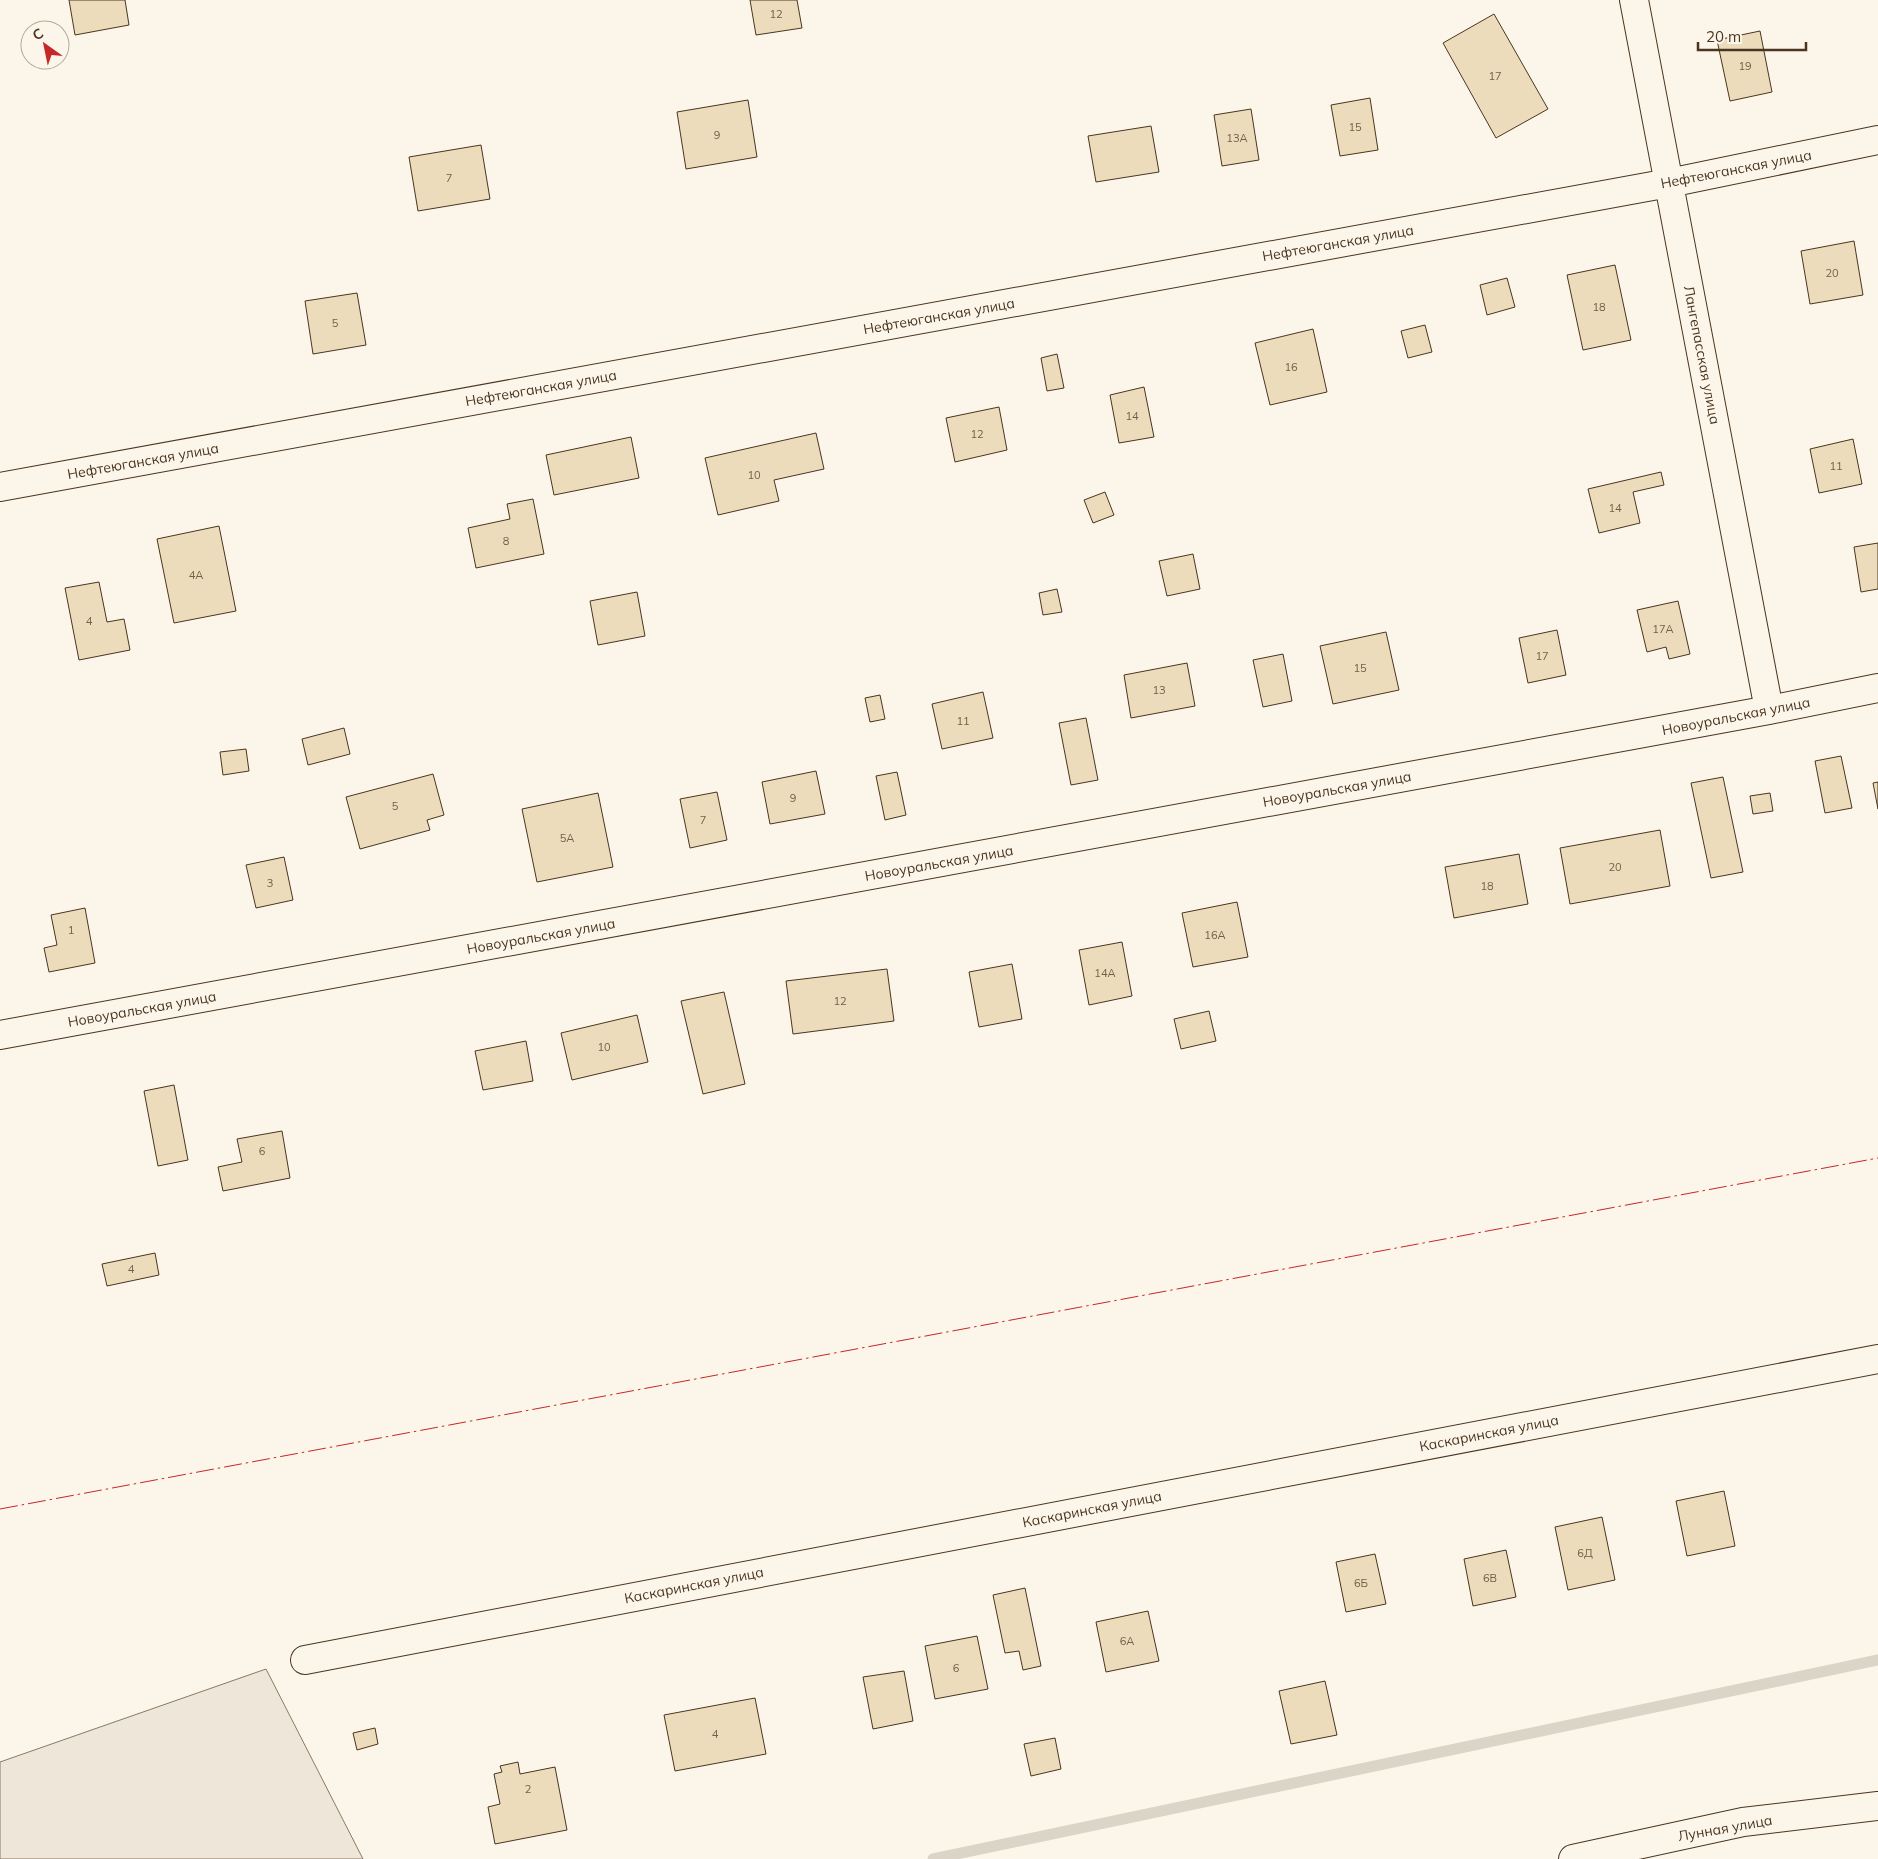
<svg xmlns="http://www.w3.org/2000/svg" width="1878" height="1859" font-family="Mulish,sans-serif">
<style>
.green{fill:#ede6d9;stroke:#887966}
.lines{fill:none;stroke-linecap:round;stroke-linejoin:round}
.stream{stroke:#dcd4c6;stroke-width:11}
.building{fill:#ecdcbc;stroke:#4a3520}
.minor-casing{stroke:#4a3520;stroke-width:30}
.minor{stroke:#fbf6e9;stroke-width:28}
.power{stroke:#c62828;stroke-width:1;stroke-dasharray:18 4 2.5 4;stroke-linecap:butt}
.labels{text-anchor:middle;stroke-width:4;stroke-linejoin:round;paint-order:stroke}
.number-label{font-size:11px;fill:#725f47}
.street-label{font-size:14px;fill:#4a3520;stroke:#fbf6e9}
</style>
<rect width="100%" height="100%" fill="#fbf6e9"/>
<path class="green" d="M266,1669L363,1859H0V1762Z"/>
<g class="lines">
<path class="stream" d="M933,1859L1878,1660"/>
</g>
<path class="building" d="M69,0H125L129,25L75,35Z
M750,0H797L802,28L756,35Z
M1494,14L1548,109L1496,138L1443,43Z
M1760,31L1772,92L1730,101L1717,40Z
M1370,98L1378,150L1340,156L1331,105Z
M748,100L757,157L686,169L677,112Z
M1251,109L1259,160L1222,166L1214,115Z
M1151,126L1159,172L1096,182L1088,136Z
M481,145L490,199L418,211L409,157Z
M1854,241L1863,295L1810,304L1801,251Z
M1615,265L1631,340L1583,350L1567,275Z
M1507,278L1515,307L1487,315L1480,285Z
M357,293L366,345L313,354L305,301Z
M1425,325L1432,352L1408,358L1401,331Z
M1313,329L1327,392L1270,405L1255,343Z
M1057,354L1064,388L1047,391L1041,358Z
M1144,387L1154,437L1119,443L1110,395Z
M999,407L1007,450L955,462L946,418Z
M816,433L824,469L774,480L779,501L718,515L705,458Z
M631,437L639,478L554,495L546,455Z
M1853,439L1862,484L1819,493L1810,449Z
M1661,472L1664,485L1633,492L1640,523L1599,533L1588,489Z
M1105,492L1114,515L1093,523L1084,500Z
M533,499L544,554L476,568L468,528L510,519L507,504Z
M219,526L236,611L174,623L157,539Z
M1878,543V589L1861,592L1854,547Z
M1193,554L1200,589L1167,596L1159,561Z
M99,582L107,622L124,619L130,650L79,660L65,588Z
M1057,589L1062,612L1043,615L1039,593Z
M637,592L645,636L598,645L590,601Z
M1678,601L1690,654L1669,659L1666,647L1647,652L1637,610Z
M1557,630L1566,675L1528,683L1519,638Z
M1386,632L1399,690L1333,704L1320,646Z
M1283,654L1292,701L1263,707L1253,660Z
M1187,663L1195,706L1131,718L1124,675Z
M983,692L993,738L942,749L932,704Z
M880,695L885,719L870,722L865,698Z
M1086,718L1098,780L1071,785L1059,723Z
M344,728L350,754L308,765L302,739Z
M246,749L249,771L223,775L220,752Z
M1841,756L1852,808L1825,813L1815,761Z
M816,771L825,814L770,824L762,782Z
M897,772L906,815L885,820L876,776Z
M433,774L444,815L427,820L430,830L360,849L346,797Z
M1723,777L1743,872L1711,878L1691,783Z
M1878,782V809L1873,783Z
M717,792L727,840L690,848L680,799Z
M598,793L613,867L537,882L522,809Z
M1770,793L1773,811L1753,814L1750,796Z
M1660,830L1670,886L1570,904L1560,848Z
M1519,854L1528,904L1454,918L1445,867Z
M284,857L293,900L256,908L246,865Z
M1237,902L1248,957L1193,967L1182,913Z
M85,908L95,963L49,972L44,948L57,945L51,915Z
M1122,942L1132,996L1089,1005L1079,950Z
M1012,964L1022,1019L979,1027L969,972Z
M887,969L894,1021L793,1034L786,981Z
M724,992L745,1084L703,1094L681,1001Z
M1209,1011L1216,1041L1181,1049L1174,1019Z
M637,1015L648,1062L572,1080L561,1033Z
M526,1041L533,1081L483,1090L475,1051Z
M174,1085L188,1160L158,1166L144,1091Z
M282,1131L290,1178L223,1191L218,1167L242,1162L237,1139Z
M155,1253L159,1275L107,1286L102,1264Z
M1724,1491L1735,1546L1687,1556L1676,1501Z
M1602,1517L1615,1580L1568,1590L1555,1527Z
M1506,1550L1516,1597L1473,1606L1464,1559Z
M1375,1554L1386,1604L1346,1612L1336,1562Z
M1025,1588L1041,1666L1023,1670L1019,1651L1005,1653L993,1595Z
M1148,1611L1159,1661L1106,1672L1096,1622Z
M977,1636L988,1689L935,1699L925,1646Z
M904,1671L913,1721L873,1729L863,1677Z
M1325,1681L1337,1735L1291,1744L1279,1691Z
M755,1698L766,1754L675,1771L664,1715Z
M375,1728L378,1744L357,1750L353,1733Z
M1055,1738L1061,1769L1031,1776L1024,1744Z
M518,1762L520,1774L555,1767L567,1830L495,1844L488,1807L500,1804L494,1774L502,1772L500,1766Z"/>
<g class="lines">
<g class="minor-casing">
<path id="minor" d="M1634,0L1769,710
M0,487L1669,183L1878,140
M0,1035L1769,710L1878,688
M305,1660L1878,1359
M1573,1859L1743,1822L1878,1806"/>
</g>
<use href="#minor" class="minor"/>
<path class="power" d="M0,1509L1878,1158"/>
</g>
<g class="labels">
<g class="number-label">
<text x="776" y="18">12</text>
<text x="1745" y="70">19</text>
<text x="1495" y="80">17</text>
<text x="1355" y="131">15</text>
<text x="717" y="139">9</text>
<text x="1237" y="142">13А</text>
<text x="449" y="182">7</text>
<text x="1832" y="277">20</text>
<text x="1599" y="311">18</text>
<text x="335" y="327">5</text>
<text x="1291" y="371">16</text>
<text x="1132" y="420">14</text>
<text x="977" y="438">12</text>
<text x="1836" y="470">11</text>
<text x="754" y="479">10</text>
<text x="1615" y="512">14</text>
<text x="506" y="545">8</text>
<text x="196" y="579">4А</text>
<text x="89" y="625">4</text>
<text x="1663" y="633">17А</text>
<text x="1542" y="660">17</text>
<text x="1360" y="672">15</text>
<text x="1159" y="694">13</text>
<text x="963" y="725">11</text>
<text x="793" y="802">9</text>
<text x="395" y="810">5</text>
<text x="703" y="824">7</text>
<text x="567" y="842">5А</text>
<text x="1615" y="871">20</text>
<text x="270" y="887">3</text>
<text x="1487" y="890">18</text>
<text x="71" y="934">1</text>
<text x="1215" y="939">16А</text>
<text x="1105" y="977">14А</text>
<text x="840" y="1005">12</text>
<text x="604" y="1051">10</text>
<text x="262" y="1155">6</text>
<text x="131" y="1273">4</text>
<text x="1585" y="1557">6Д</text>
<text x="1490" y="1582">6В</text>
<text x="1361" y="1587">6Б</text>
<text x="1127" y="1645">6А</text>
<text x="956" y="1672">6</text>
<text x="715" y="1738">4</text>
<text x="528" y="1793">2</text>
</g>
<g class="street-label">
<text transform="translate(1736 169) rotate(-11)" y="5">Нефтеюганская улица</text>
<text transform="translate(1338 243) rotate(-10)" y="5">Нефтеюганская улица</text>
<text transform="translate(939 316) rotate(-10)" y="5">Нефтеюганская улица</text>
<text transform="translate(1702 355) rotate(79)" y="5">Лангепасская улица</text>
<text transform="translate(541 388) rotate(-10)" y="5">Нефтеюганская улица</text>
<text transform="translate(143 461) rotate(-10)" y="5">Нефтеюганская улица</text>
<text transform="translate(1736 716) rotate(-11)" y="5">Новоуральская улица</text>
<text transform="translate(1337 789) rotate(-10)" y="5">Новоуральская улица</text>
<text transform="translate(939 863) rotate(-10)" y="5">Новоуральская улица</text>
<text transform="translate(541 936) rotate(-10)" y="5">Новоуральская улица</text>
<text transform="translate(142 1009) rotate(-10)" y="5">Новоуральская улица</text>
<text transform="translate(1489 1433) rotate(-11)" y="5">Каскаринская улица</text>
<text transform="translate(1092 1509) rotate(-11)" y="5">Каскаринская улица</text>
<text transform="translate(694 1585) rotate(-11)" y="5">Каскаринская улица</text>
<text transform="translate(1725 1828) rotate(-10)" y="5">Лунная улица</text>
</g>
</g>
<g transform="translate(45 45) rotate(327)"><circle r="24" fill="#fbf6e9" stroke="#b4a999"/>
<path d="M0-4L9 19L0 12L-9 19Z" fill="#c62828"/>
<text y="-8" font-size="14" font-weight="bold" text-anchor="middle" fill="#4a3520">С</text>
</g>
<path d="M1698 42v8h108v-8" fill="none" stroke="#4a3520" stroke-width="2.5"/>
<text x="1706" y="42" font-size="15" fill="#4a3520" stroke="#fbf6e9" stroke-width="4" paint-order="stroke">20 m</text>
</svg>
